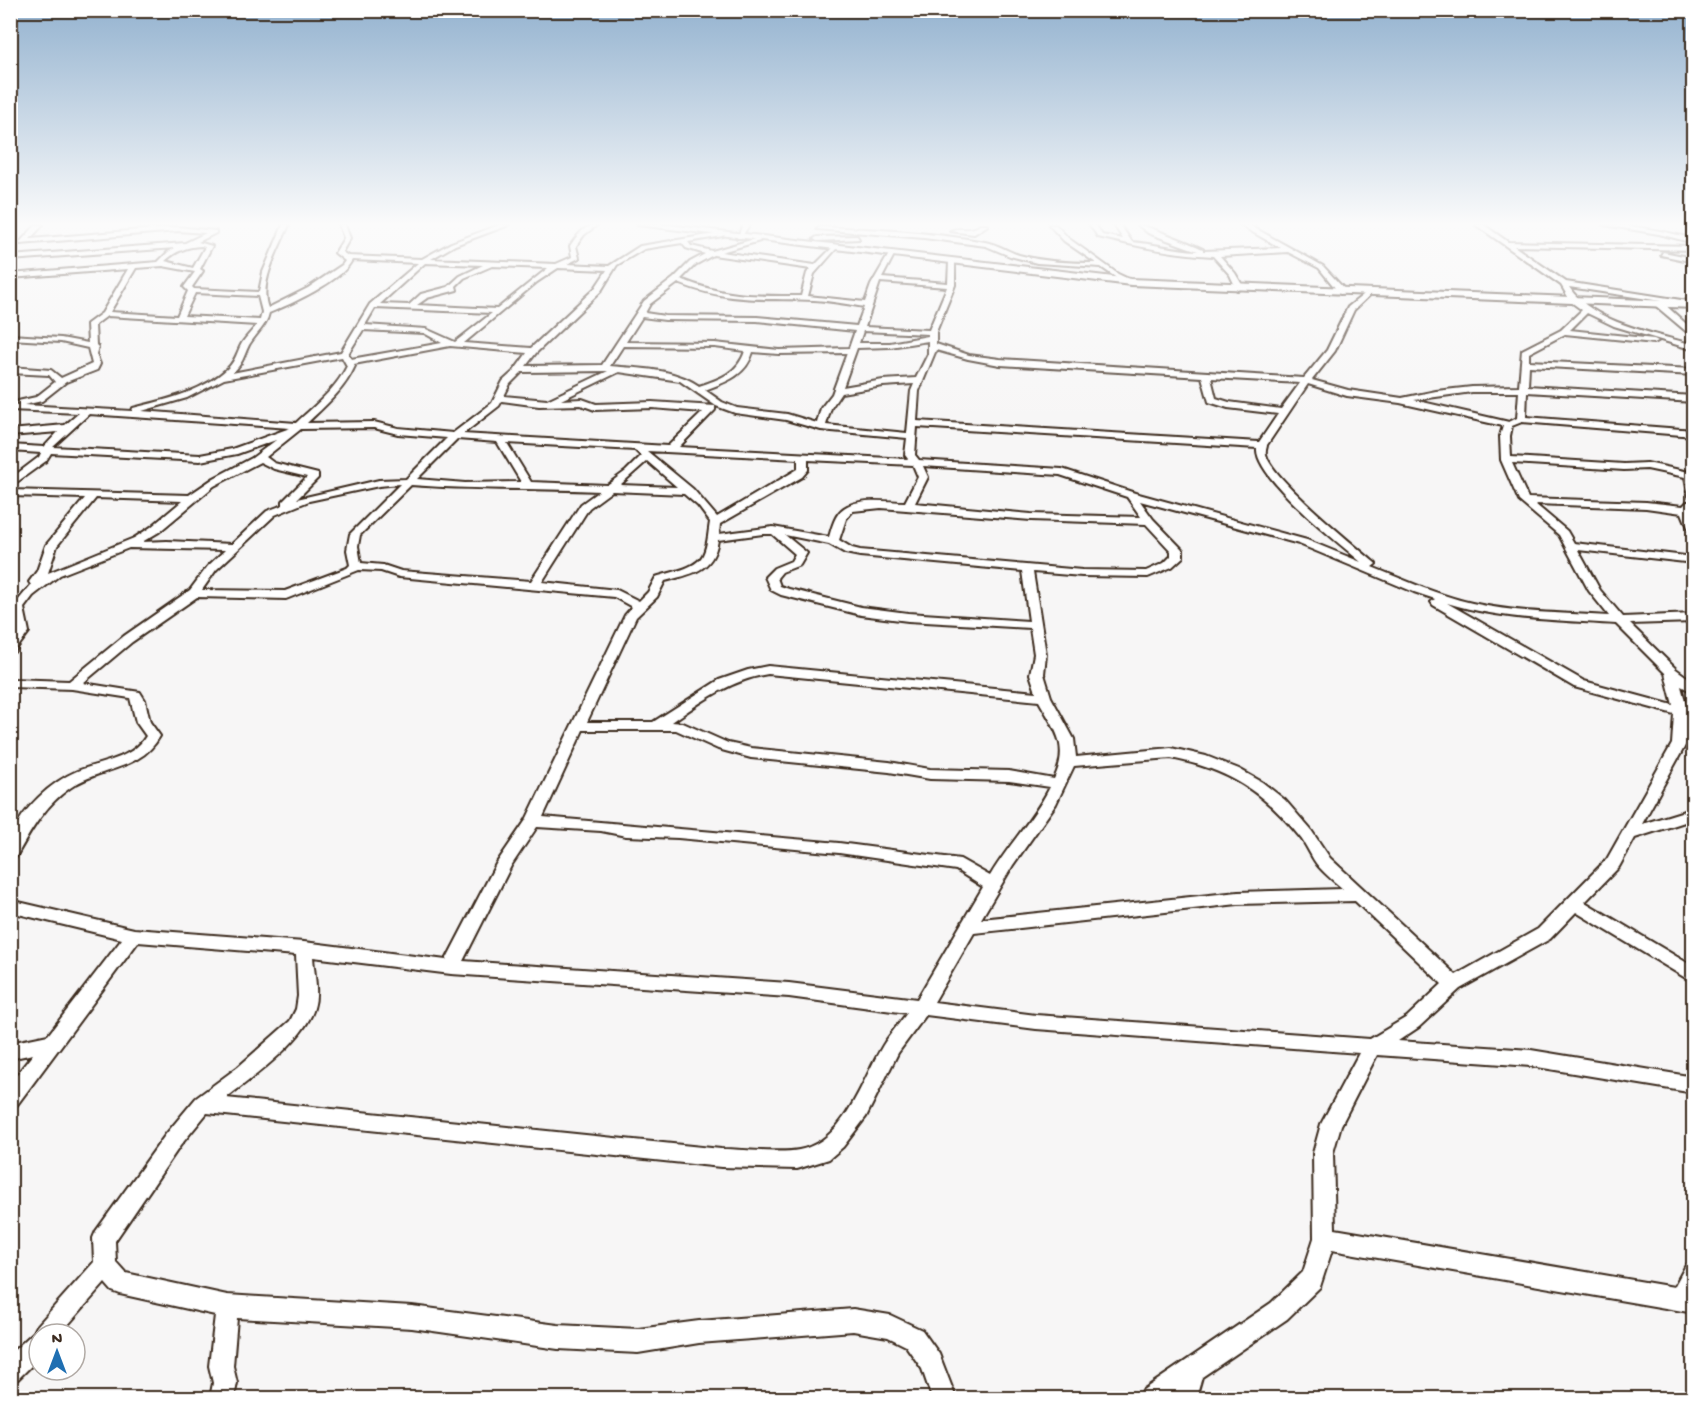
<svg xmlns="http://www.w3.org/2000/svg" width="1704" height="1409" font-family="'Gochi Hand',sans-serif">
<style>
.lines{fill:none;stroke-linecap:round;stroke-linejoin:round}
.street-casing{stroke:#3b2a1e;stroke-width:4}
.secondary-casing{stroke:#3b2a1e;stroke-width:4}
.street{fill:#fff;fill-rule:evenodd}
.secondary{fill:#fff;fill-rule:evenodd}
</style>
<rect width="100%" height="100%" fill="#f7f6f6"/>
<filter id="ink" filterUnits="userSpaceOnUse"><feTurbulence type="fractalNoise" baseFrequency=".0167" numOctaves="2"/><feDisplacementMap in="SourceGraphic" scale="12" xChannelSelector="R" yChannelSelector="G"/><feConvolveMatrix kernelMatrix="1 2 1 2 8 2 1 2 1" color-interpolation-filters="sRGB"/></filter>
<g filter="url(#ink)">
<g class="lines">
<g class="street-casing">
<path id="street" d="M36,225H43L30,239L178,227L216,231V233L198,242L212,246L200,269L203,271L192,287L194,289L259,292L263,272L283,225H289C279,249 258,283 268,308L308,288L342,265L345,261L335,253L344,238L339,225H345L350,238L342,252L348,256L422,259L451,243L499,225H509L455,245L431,259L556,264L572,257L570,246C577,236 584,225 597,225L584,235L576,246L579,258L567,264L609,266L640,246L721,233L723,236L688,242L691,246L712,251L758,238L760,241L721,252L815,265L834,246L836,249L814,274L808,296L865,302L871,285L889,254L894,255L882,278L948,283L949,262L952,260L955,262V285L936,332V344L969,355L1000,359L1304,378L1327,350L1348,307L1368,291L1372,293L1354,310L1335,351L1312,380L1348,390L1402,398L1436,391L1472,387L1519,386L1522,350L1561,330L1582,310L1571,302L1561,285L1476,225H1484L1508,242L1694,246V250L1514,246L1566,282L1694,302V306L1569,287C1592,323 1654,333 1694,345V350L1614,326L1587,313L1570,330L1654,339L1658,341L1654,343L1565,334L1529,353V361L1694,369V375L1529,366L1528,386L1694,396V402L1527,392L1526,417L1694,430V436L1522,422L1512,426L1510,436L1511,457L1624,464L1647,463L1694,473V499L1689,496L1685,477L1647,469L1624,470L1512,463L1528,498L1646,502L1683,506L1687,502L1694,501V533L1689,530L1682,513L1646,508L1535,504L1567,531L1574,543L1694,557V563L1578,550L1600,590L1623,617L1694,614V622L1630,624L1676,669L1694,682V693L1681,686L1688,712L1686,744L1642,824L1694,808V819L1635,838L1619,867L1585,902L1694,967V983L1576,912L1550,939L1460,989L1419,1027L1398,1041L1531,1050L1694,1077V1093L1531,1066L1377,1055L1341,1125L1333,1153L1335,1229L1674,1287L1686,1265L1694,1262V1313L1332,1250L1320,1287L1287,1319L1202,1377L1196,1398H1139L1143,1390L1271,1303L1303,1272L1314,1238L1313,1153L1321,1124L1359,1053L1036,1029L926,1015L898,1053L866,1117L843,1147L829,1159L797,1169L721,1167L207,1113L180,1146L115,1241L116,1262L126,1273L227,1295L412,1306L558,1325L638,1329L699,1321L853,1309L890,1315L922,1330L939,1354L956,1398H932L922,1369L906,1346L888,1337L853,1331L699,1343L638,1353L558,1349L412,1328L237,1318L233,1366L237,1383L234,1398H210L213,1383L209,1366L215,1315L120,1294L112,1291L105,1283L60,1334H39V1358L18,1379L10,1383V1354L34,1332L37,1326L94,1262L93,1238L96,1231L166,1134L196,1098L238,1067L290,1021L296,1009L298,996L296,955L138,942L17,1105L10,1107V1083L33,1054L10,1059V1043L48,1035L122,939L10,912V900L134,929L304,942L446,960L496,864L526,820L625,615L632,607L614,597L399,577L381,571L359,570L286,599L197,597L132,642L83,683L140,692L145,700L150,722L160,736C141,771 99,767 70,788C44,806 31,831 16,857L10,858C10,851 9,842 12,835C22,809 51,782 77,771C100,762 133,759 146,736L136,722L130,698L72,689L10,687V679L69,681L124,636L190,590L208,566L225,550L129,548L60,575L33,596L24,608L29,632L14,652L10,653V641L18,629L12,608L31,585L29,582L37,571L46,545L85,498L10,496V490L189,495L214,478L252,458L276,440L237,454L200,461L51,453L46,461L10,487V479L39,457L41,453L10,451V445L44,447L58,432L10,436V430L65,425L79,413L10,410V404L18,405V401L36,397L55,382L49,375L10,373V367L51,370L61,378L92,364L88,348L61,342L10,339V335L61,338L88,343L87,324L102,313L128,269L10,278V274L158,262L168,252L175,248L10,260V256L185,243L206,233L178,231L20,244V242ZM682,243L686,248L705,254L690,262L674,278L644,301L602,365L526,366L536,353L601,291L617,265L644,249ZM201,246L205,247L193,268L165,261C176,251 186,247 201,246ZM713,255L811,269L807,273L801,296C755,296 725,297 681,279L695,265ZM352,260L418,263L370,304L341,352L232,373C243,364 243,357 249,345C256,333 266,327 269,313C291,304 342,281 352,260ZM425,263L483,265L460,276L448,287L421,294L409,305L380,304ZM163,266L195,272L184,287L188,291L177,316L110,312L136,268ZM492,266L548,268L497,309L417,305L427,298L457,290L456,286L464,278ZM558,268L607,270L595,288L531,348L464,343L537,282ZM880,282L947,287L929,330L865,327ZM678,283C729,303 761,298 814,300C830,301 847,304 864,307L857,326L757,317L665,316L645,313L650,304ZM195,293L258,296L262,312L260,320L184,316ZM375,308L492,313L455,342L426,329L365,325ZM107,316L257,325C252,331 246,337 242,343C237,352 236,360 228,368C203,392 165,400 133,408L132,411L24,405L42,401L66,382L97,370L100,364L96,354L98,347L96,345L95,325ZM642,317L665,320L757,321L855,331L849,348L779,350L715,343L626,342ZM363,330L424,333L442,343L351,359L348,354ZM863,331L928,334V336L890,343H859ZM928,341V354L916,378L883,380L843,387L857,348L890,347ZM450,346L527,353L514,371L503,381L492,403L453,433L398,428L374,422L307,423C325,406 345,389 355,366L354,364ZM623,346L715,347L745,351C738,373 720,379 699,386C673,368 641,369 610,366ZM936,350L968,359L1000,365L1202,377L1209,402L1228,408L1278,414L1259,442L917,421L919,391ZM753,352L779,354L847,353L832,394L821,408L817,423L787,414L737,408L722,402L705,390C726,382 746,376 753,352ZM342,357L347,366C336,389 314,406 296,423L142,411L187,398L224,379ZM608,371L547,400L504,396L510,384L522,372ZM619,372L680,381L716,406L735,413L786,420L821,430L907,438L905,455L908,459L679,447L715,410V406L652,402L596,404L582,399L561,400ZM1211,378L1300,383L1281,409L1229,402L1216,398ZM914,384L911,391L907,433L826,425L831,408L841,393L883,386ZM1308,384L1347,396L1400,403L1503,426L1500,436L1501,460L1519,501L1559,535L1589,591L1609,616C1563,613 1516,613 1472,603C1437,595 1405,580 1372,567L1376,564L1374,562C1353,544 1270,477 1266,454C1265,451 1267,448 1267,445ZM1472,392H1519L1517,418L1509,422L1414,400ZM502,401L539,406L581,405L595,410L652,408L703,412L668,446L463,434L499,406ZM89,414L290,428L232,449L200,455L53,447ZM917,427L1257,448C1254,477 1338,542 1361,562L1307,540L1135,493L1062,469L919,460L915,455ZM374,428L398,434L447,438L406,479L379,480L297,499L318,478V474L274,463L266,457L301,429ZM457,439L497,442L521,482L465,483L417,479ZM507,443L635,450L641,456L626,471L607,485L531,482ZM647,451L798,459V469L717,517L693,489ZM808,460L913,465L918,477L905,502C887,502 860,497 844,508C835,514 832,527 829,537L773,527L719,534L720,524L802,477L808,470ZM647,461L677,487L620,485ZM260,462L274,469L307,477L283,501V505L267,511L232,544L167,541L142,542L159,532L214,486ZM923,466L1060,475L1127,497L1141,517L1031,514L915,503L928,477ZM400,484L350,534L347,550L350,565L347,568L285,591L202,590L216,570L275,515L309,501L379,486ZM411,485C474,490 536,488 599,491L581,504L531,581L401,571L383,565L361,563L358,546L360,535ZM612,491L684,494L698,506L710,522C708,533 708,545 703,555C696,569 670,572 656,577L648,592L639,601L617,590L542,582L589,508ZM96,498L182,501L151,527L134,538L48,573L57,546ZM1140,501L1299,544L1414,592L1435,599L1431,602L1433,605L1574,687L1674,714L1672,744L1607,859L1538,929L1456,975L1330,858L1311,830L1285,800L1262,782L1239,769L1206,756L1171,748L1076,757L1074,739L1051,697L1044,674L1046,654L1033,572L1082,576L1148,577L1172,567L1183,557V550L1153,519ZM881,508L1031,520L1146,524L1171,551V556L1164,563L1146,571L1082,570L860,550L852,548L839,540L846,519L853,511ZM763,534H772L795,554L791,561L774,568L765,577L771,590L781,595L861,615L908,621L1030,628L1034,654L1030,674L1036,692L768,666L748,670L719,680L653,722H587L636,617L657,597L665,581C691,574 713,572 718,540ZM785,535L829,544L845,553L860,556L1022,571L1029,621L908,613L861,607L789,589L780,586L777,578L782,572L800,565L807,553ZM1447,603C1502,620 1560,620 1616,624L1665,673L1673,705L1584,681ZM768,674L1039,701C1055,730 1070,745 1054,779L1009,771L930,769L889,762L751,748L728,743L683,723L672,722C702,701 731,680 768,674ZM583,730H676L718,749L751,758L889,772L930,779L1009,781L1050,787C1034,819 1008,845 990,876L960,859L839,843L543,817ZM1171,758C1227,769 1263,791 1299,836C1307,845 1311,858 1319,867C1326,875 1335,882 1343,889L1238,892L981,919L1013,865L1056,804L1074,766ZM537,827L601,831L626,836L678,838L839,853L956,870L983,887L917,999L789,983L463,961L511,866ZM1355,901L1442,984L1407,1017L1370,1039L1036,1015L934,1002L974,933L1238,904ZM313,957L451,974L789,997L907,1013C900,1022 892,1032 885,1042C862,1077 847,1141 799,1150C779,1154 743,1149 721,1149L226,1098C252,1078 305,1040 314,1008C319,992 314,973 313,957Z
M743,225H749L741,238H737Z
M980,225H988L974,234L950,231C960,226 969,233 980,225Z
M1049,225H1056L1068,238L1118,274L1135,282L1131,284L1118,279L1101,267L1037,263L1010,256L986,246L924,238L817,229L820,227C875,229 930,232 985,242C997,244 1007,251 1019,255C1044,262 1070,263 1096,263L1064,241Z
M1090,225H1096L1102,235L1123,239L1114,225H1120L1132,242C1155,244 1175,250 1198,251L1148,233L1138,225C1146,225 1192,244 1203,249V251L1281,248L1240,225H1249L1323,266L1347,292L1340,294L1319,268L1288,252L1220,256L1235,273L1244,288L1237,290L1230,275L1213,256C1173,254 1136,246 1098,237Z
M1604,225C1635,225 1664,231 1694,239V243L1659,234Z
M857,236L859,239L817,241L814,239L817,237Z
M1663,252L1694,258V262L1661,255Z
M1656,302H1662L1694,331V338L1656,306Z"/>
</g>
<g class="secondary-casing">
<path id="secondary" d="M638,225H669L1131,279L1694,302V308L1131,285Z"/>
</g>
<use href="#street" class="street"/>
<use href="#secondary" class="secondary"/>
</g>
</g>
<linearGradient id="sky" x2="0" y2="1"><stop stop-color="#93b2cf"/><stop offset="0.53" stop-color="#fbfbfb"/><stop offset="1" stop-color="#fbfbfb" stop-opacity="0"/></linearGradient>
<rect width="1704" height="423" fill="url(#sky)"/>
<rect width="1704" height="1409" fill="none" stroke="#fff" stroke-width="36"/>
<rect x="18" y="18" width="1668" height="1373" fill="none" stroke="#3b2a1e" stroke-width="2" filter="url(#ink)"/>
<g transform="translate(57 1352)"><circle r="28" fill="#ffffff" stroke="#b1aaa5" stroke-width="1.5"/>
<path d="M0-4.5L10 22L0 15L-10 22Z" fill="#1f6fb2"/>
<text y="-9" font-size="16" font-weight="bold" text-anchor="middle" fill="#3b2a1e">N</text>
</g>
</svg>
